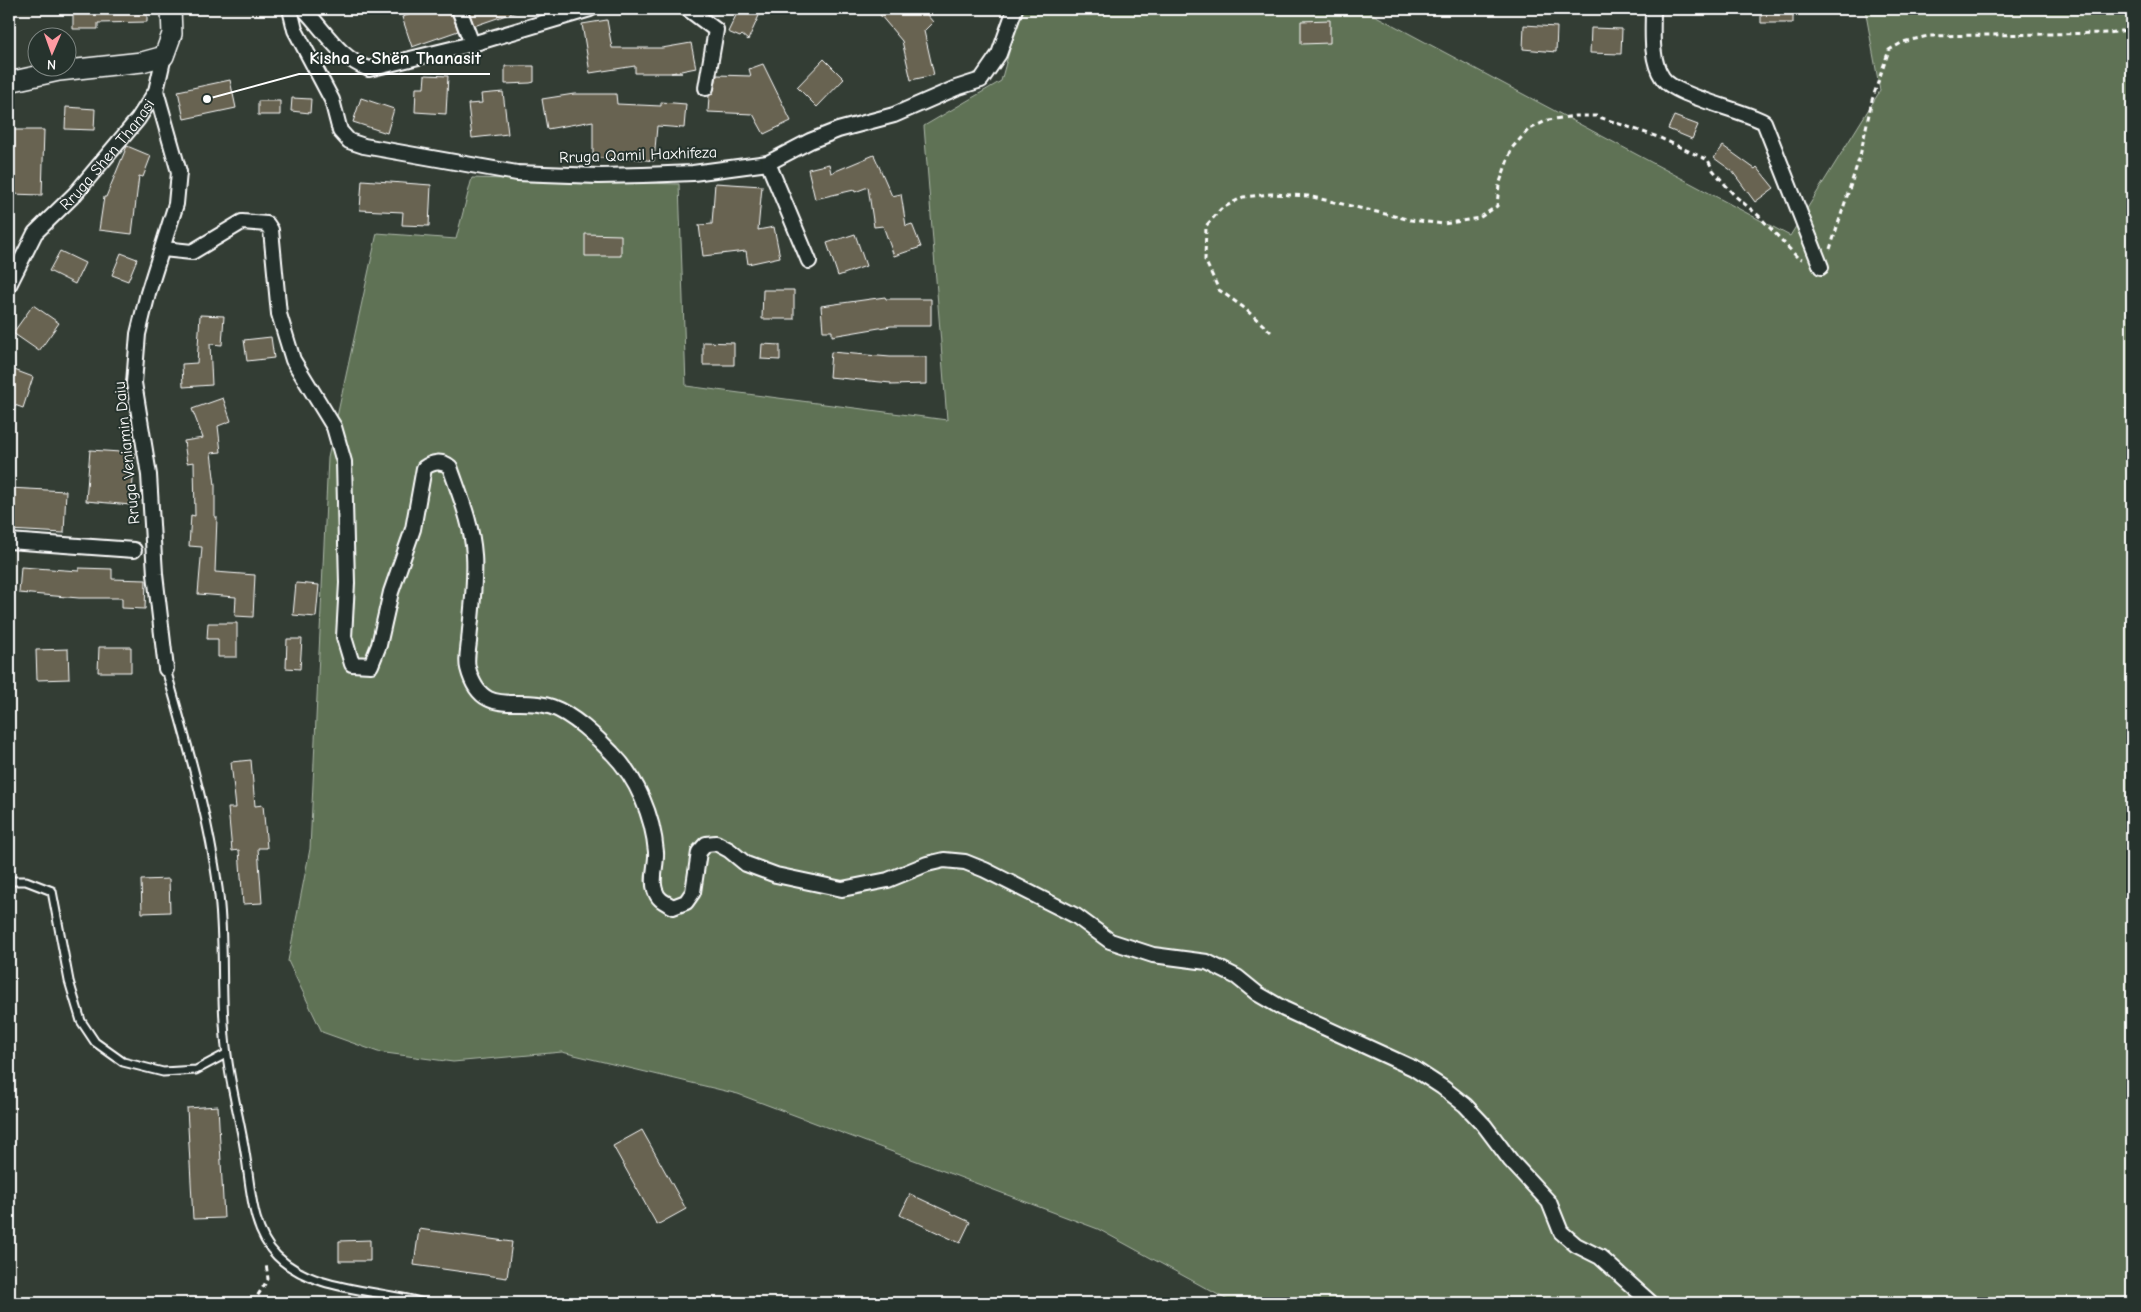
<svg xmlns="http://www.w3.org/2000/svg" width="2141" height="1312" font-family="'Comic Neue',sans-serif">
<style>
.green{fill:#5e7255;stroke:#aeb8aa}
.building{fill:#686351;stroke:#fff}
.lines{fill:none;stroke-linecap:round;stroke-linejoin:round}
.lane-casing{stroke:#fff;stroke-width:11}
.street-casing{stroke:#fff;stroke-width:18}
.secondary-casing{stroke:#fff;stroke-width:22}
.path{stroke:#fff;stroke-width:3;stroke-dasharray:5 4;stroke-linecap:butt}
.lane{stroke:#26332d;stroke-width:7}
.street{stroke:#26332d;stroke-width:14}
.secondary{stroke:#26332d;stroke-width:19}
.labels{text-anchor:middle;stroke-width:4;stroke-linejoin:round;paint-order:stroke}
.street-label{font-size:16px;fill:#fff;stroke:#26332d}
.leader{fill:none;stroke:#fff;stroke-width:2}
.callout-dot{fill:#fff;stroke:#26332d;stroke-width:2}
.callout-label{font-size:18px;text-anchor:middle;font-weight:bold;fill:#fff;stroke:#26332d;stroke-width:4;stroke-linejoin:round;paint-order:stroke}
</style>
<rect width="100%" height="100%" fill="#333d34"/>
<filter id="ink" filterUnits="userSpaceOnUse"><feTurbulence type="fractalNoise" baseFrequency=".02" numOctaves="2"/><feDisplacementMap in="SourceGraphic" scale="10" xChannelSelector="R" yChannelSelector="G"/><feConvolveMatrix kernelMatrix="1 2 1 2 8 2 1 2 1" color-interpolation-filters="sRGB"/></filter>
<g filter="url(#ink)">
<path class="green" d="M1021,9H1363L1790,236L1880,91L1865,9H2132V1303H1233L1098,1229L738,1094L562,1052L453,1062L378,1052L322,1032L288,961L310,849L328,458L377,233L456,239L472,178L679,184L686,386L947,420L924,126L1001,81Z"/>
<path class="building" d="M73,9H147V22L98,23V29H73Z
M426,9H450L458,31L412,47L402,17Z
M468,9H517L518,11L474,26Z
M739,9H762L748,40L742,35L740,37L728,32Z
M875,9H922L933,22L924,31L934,75L911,80L902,41Z
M1761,9H1793V23H1761Z
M607,20L612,48H662L691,43L696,68L671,73H682H635V66L590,73L582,24Z
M1330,20V43L1301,44V21Z
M1524,25L1557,27L1556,52L1523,49Z
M1591,28L1622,29L1621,54L1590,53Z
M824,59L844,79L817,107L797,87Z
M763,64L791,121L764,134L753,114L708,112L709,96L714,90L717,75L751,76L749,69Z
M505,66H534V82L530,83L505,84Z
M425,75L448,76L446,114L415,112L416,88H424Z
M230,80L236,108L184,119L178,91Z
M503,92L508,134L472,138L468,104L482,103L481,94Z
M574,94H616L617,104L661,106V102L686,104L684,128L657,126L654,161L630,158H593V121L547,129L542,99Z
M292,98L311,99L310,113L291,111Z
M361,98L394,109L387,133L353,122Z
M258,101H280V115H258Z
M66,107L95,109L94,130L65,129Z
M1674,116L1698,125L1692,139L1668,129Z
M14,130H44L42,195L11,194Z
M127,146L151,156L143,177L139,176L132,234L99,230L104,197H106Z
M1723,146L1755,169L1757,167L1774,188L1755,202L1732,171L1714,158Z
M874,155L892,196L901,194L906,226L912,224L921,247L894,256L883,226L874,227L868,187L855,192L854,190L815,199L808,169L829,164L831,173Z
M362,180L431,185L429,226L402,225L403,212L360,210Z
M715,183L762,186L758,230L774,227L780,257L748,264L746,251L703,256L699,225L712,224Z
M585,234L621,235V256H585Z
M855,234L866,266L838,276L827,243Z
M60,251L85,263L75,284L49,271Z
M121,253L137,259L128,281L112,275Z
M763,290H794V319H762Z
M885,297L886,299H931V326H891L832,336V331H823L821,306Z
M33,305L59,323L39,351L13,333Z
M200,315L224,316L222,345L210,344L212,385L183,387L182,364L197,363Z
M271,337L274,358L247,361L244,340Z
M703,342L734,343V365H703Z
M762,344L780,345V360L761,359Z
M831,352L890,357H926V384L891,385V383L829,377Z
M9,368L33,377L23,408L9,403Z
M223,398L231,421L218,426L221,452L211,453L215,485V517H217L215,572L255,575L253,617L235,616L236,597L198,594L202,547L189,546L191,515L195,516L194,462L187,463L184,441L203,438L192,409Z
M90,450L135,453L131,505L86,501Z
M9,488L66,491L64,533L9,530Z
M21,567L79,571V568L112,569V579L146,580L145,609L122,608V598H79L19,593Z
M296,583L319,585L316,617L293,615Z
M208,623H237V657H218V639H207Z
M287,639H302L300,669L286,668Z
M99,647H131V672H98Z
M68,649L69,679L37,680L36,650Z
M251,760L255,806L263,805L267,848H258L262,903L243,904L239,850L232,851L228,808H236L231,762Z
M169,879L170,912L142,913L141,880Z
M218,1106L224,1218L193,1219L187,1108Z
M642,1130L686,1209L657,1225L613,1146Z
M910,1194L970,1222L960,1243L900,1215Z
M419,1229L512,1242L507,1278L414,1265Z
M370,1240V1261H339V1241Z"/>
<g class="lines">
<g class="lane-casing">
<path id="lane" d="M166,669C186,741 208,813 218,888C226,943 219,1000 227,1055C231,1088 240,1120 245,1152C251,1187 251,1230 277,1256C313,1292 378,1289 424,1303
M9,881H26L52,891L69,981L81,1021L95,1042L123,1062L163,1072L196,1070L226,1054"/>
</g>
<g class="street-casing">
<g id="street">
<path d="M290,9L295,30L332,100L340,131L349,141L364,146L517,173L598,176L643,175L693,173L768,163L810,141L838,130L894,115L956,88L981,80L999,54L1015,9"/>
<path d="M304,9C325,31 339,58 369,69L472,44L590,9"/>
<path d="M459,9L472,44"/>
<path d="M688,9L716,30L706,88"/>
<path d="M1653,9C1653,30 1650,59 1662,77C1673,96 1741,109 1764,122L1821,267"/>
<path d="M156,91L179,172L176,204L148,293L138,334L134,383L149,475L155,574L166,669"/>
<path d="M768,163L809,261"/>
<path d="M163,249L192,252L242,222L267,224L271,230L279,314L293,360L334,427L344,462L347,583L344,637L352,664L371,665L379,645L391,592L413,529L424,468C432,462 442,460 450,467C460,496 472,524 474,555C476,582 471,614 469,642C468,650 466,661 468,668C481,720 518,695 552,707C572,714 598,738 612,753C637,778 653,816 656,852C657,863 651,879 655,890C658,900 664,902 673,907L686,902L693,892L699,852L706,844L716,843L729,850L746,864L776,875L842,889L888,880L927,864L944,860L965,862L985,870L1076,916L1110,941L1153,955L1207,962L1237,977L1258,994L1284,1009L1413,1068L1442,1087L1465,1105L1484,1125L1511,1161L1549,1202L1561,1232L1576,1245L1600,1257L1651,1303"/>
<path id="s1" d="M9,285L35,233L75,194L138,119L156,91L164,56"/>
<path d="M9,541L134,550"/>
</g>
</g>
<g class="secondary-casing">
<path id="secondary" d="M9,82L59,71L142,62L164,56L172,34L171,9"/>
</g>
<path class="path" d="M1830,249L1860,156L1872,100L1889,50L1903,42L1928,36L2109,33L2127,30L2130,11
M1271,332L1243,307L1219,290L1205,260L1206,226L1221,209L1243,197L1271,194L1308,196L1411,220L1444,224L1479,218L1497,206L1499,185L1512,148L1528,130L1548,120L1575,116H1596L1658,137L1708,160L1713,170L1734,195L1759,216L1797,257L1802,259
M253,1303L268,1279L266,1263"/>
<use href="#lane" class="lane"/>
<use href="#street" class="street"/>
<use href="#secondary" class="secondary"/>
</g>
</g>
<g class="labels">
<g class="street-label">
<text dy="6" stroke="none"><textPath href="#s1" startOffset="165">Rruga Shen Thanasi</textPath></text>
<text transform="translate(638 154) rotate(-2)" y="6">Rruga Qamil Haxhifeza</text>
<text transform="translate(126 453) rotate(-96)" y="6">Rruga Veniamin Daiu</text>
</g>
</g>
<path class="leader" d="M207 99L299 74H490"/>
<circle class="callout-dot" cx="207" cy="99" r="5"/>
<g class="callout-label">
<text x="395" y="64">Kisha e Shën Thanasit</text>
</g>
<rect width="2141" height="1312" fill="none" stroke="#26332d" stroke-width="30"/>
<rect x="15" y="15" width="2111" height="1282" fill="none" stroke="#fff" stroke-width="2" filter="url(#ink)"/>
<g transform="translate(52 52) rotate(182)"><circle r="24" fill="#26332d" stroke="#7d8581"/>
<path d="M0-4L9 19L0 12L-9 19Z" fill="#ff9aa2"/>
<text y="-8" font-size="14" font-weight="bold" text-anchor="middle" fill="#ffffff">N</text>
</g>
</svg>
